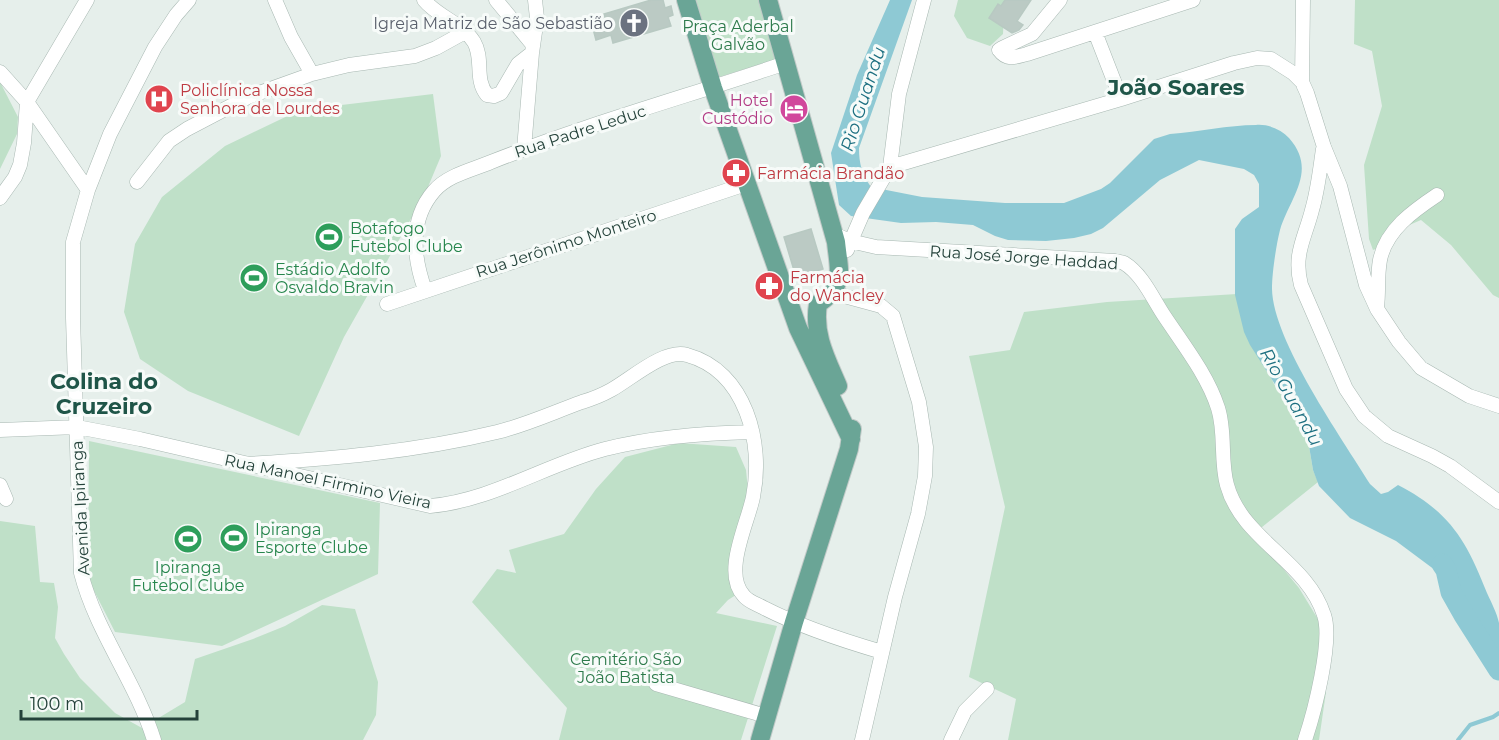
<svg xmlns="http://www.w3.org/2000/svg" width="1499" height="740" font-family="Montserrat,sans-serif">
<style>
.green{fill:#bfe0c8}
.water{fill:#8ec9d4}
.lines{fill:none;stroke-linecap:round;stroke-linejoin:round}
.stream{stroke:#8ec9d4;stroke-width:4}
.river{stroke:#8ec9d4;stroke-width:21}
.building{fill:#bbcac4;stroke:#b8c9c2;stroke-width:1.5}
.minor-casing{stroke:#a8b8b2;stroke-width:15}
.major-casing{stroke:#c2cac8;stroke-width:20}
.minor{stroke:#fff;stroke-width:14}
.major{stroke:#6aa596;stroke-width:18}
.labels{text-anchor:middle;stroke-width:6;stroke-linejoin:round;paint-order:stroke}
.worship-label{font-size:16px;fill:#5b616d;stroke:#f7fbf9;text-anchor:end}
.park-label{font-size:16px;fill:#2d7a4b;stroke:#f7fbf9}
.health-label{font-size:16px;fill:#be3a42;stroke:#f7fbf9;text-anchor:start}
.hotel-label{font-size:16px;fill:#b23c85;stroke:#f7fbf9;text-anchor:end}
.street-label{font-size:16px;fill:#24423a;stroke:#f7fbf9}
.leisure-label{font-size:16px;fill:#27864d;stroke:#f7fbf9;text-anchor:start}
.water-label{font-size:18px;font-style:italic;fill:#1c6f80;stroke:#f7fbf9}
.district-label{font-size:22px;font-weight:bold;fill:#1f5548;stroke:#f7fbf9}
</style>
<rect width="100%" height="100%" fill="#e6efeb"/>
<path class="green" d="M695,0H759L777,59L719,77Z
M958,0H1008L1004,12L1003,34L990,46L967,38L954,16Z
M1355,0H1499V298L1493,295L1451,245L1421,220L1400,229L1390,243L1373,250L1369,239L1364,165L1382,106L1372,51L1354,44Z
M0,82L18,117L17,134L0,169Z
M433,94L441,156L425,194L344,337L299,436L188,391L140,359L124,312L135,244L162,197L225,146L300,110Z
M1237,294L1240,312L1274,384L1292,411L1309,446L1313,470L1318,482L1251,536L1276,560L1299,588L1324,629L1326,692L1319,740H1008L1016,699L969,677L1005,507L969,356L1010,350L1024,312L1107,302Z
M89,441L380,503L378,574L222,646L115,632L88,579Z
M679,443L736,447L746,470L750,511L743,545L739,593L728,600L716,613L777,626L741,740H559L567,708L472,602L497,569L516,573L509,550L564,534L596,489L625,457Z
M0,521L35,526L40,582L54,583L58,607L55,638L64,654L80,678L115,713L142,728L185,702L195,659L253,639L285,626L322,605L355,609L378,682L376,715L363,740H0Z"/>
<path class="water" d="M890,0H912L859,148C859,164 862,174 871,187L922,197L1005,203H1064L1101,189L1110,183L1154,139L1170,134C1199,132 1228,125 1256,125C1268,124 1281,129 1289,138C1318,171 1290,197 1280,230C1276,246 1272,273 1272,289C1273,341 1342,438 1370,484L1381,494L1388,492L1398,485C1450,512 1466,540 1487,593C1491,602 1497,613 1499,623C1499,639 1499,658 1499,674L1451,589L1439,573L1396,541L1350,518L1319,486L1313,470L1309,446L1292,411L1250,345L1244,332L1235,295V229L1242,219L1259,207V184L1254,175L1244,169L1199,160L1160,180L1103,228L1091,234L1074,238L1046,241L1008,240L995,236L973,225L936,222L901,223L851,216L839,205L831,153L857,75Z"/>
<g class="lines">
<path class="stream" d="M1458,740L1470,725L1493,717L1499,713"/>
<path class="river" d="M1442,564L1446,570L1451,592L1464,615L1499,670"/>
</g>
<path class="building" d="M651,0H663L665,8L671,6L673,15L668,17L671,26L613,43L611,35L596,40L592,25L606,21L604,14Z
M1005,0H1031L1017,21L1023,25L1019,30L1012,33L989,18L998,4L1001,6Z
M811,229L823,269L796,277L784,237Z"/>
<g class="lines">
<g class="minor-casing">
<path id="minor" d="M275,0L291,37L312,74
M424,0C438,17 462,23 474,42C484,59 474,79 487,95L494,96L501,93L518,64L532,53
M496,0L533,45
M1060,0L1032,34L1002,48L999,50C1007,61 1016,57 1027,54L1193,0
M1095,32L1121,99
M0,72L27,102L88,190
M1302,82L1303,0
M524,149L532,53L537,18L535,0
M1323,149C1320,169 1318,190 1312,210C1305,238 1293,254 1301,285L1346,389L1364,416L1388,436L1432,456L1450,466L1499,502
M890,167L1121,99L1234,63L1257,58L1271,59L1293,73L1302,82L1307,93L1324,147L1340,186L1366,285L1377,309L1399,342L1421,368L1469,396L1499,406
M137,182L169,141L187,129L248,97L312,74L349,65L415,56L436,48L465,32
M0,198L15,177L20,165L24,143L27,102L87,0
M834,234L850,241L876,247L1115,261C1118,262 1122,262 1124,263C1142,274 1152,297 1163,314C1182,343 1207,374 1218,408C1226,433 1220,460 1227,485C1242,540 1307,561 1324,615C1333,641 1314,713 1305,740
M847,250L863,213L890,167L899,94L924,0
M425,290C413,256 409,220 434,191C448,175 472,170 491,162C587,124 688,96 786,63
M833,293L881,306L893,316L919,402L926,447L925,476L918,514L895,597L862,740
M387,304L746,184
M1377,307C1379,291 1377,276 1380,260C1386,230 1413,211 1437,195
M0,430L77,427L140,439L430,506C491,501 547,464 605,449C653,437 703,433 752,432
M246,464C330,459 414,452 497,432C526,425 554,412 582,402C592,399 602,395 611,390C631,379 665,348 687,355C746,371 764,443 753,497C748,523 722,573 744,596C749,602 757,604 764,608C801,627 841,640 882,652
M0,485L6,499
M656,684L766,716
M154,740C136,682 96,632 81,573L73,318V242L88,190L110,134L155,47L176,15L189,0
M951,740L965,711L987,689"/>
</g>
<g class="major-casing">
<path id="major" d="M686,0L713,88L798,328L851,439
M768,0L836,242C839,272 846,284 818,304
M818,304C813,334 826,358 838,386
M760,740L794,622L849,449L852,429"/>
</g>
<use href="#minor" class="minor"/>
<use href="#major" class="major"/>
</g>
<defs>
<g id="church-disc" transform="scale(1.5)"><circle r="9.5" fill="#6b7280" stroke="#f7fbf9"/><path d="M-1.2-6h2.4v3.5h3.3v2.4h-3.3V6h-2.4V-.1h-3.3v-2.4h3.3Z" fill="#fff"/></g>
<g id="hospital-disc" transform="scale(1.5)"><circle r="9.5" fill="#e0444e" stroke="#f7fbf9"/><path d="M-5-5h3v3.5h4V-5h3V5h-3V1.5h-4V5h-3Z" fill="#fff"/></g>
<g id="hotel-disc" transform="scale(1.5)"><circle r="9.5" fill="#d1479c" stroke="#f7fbf9"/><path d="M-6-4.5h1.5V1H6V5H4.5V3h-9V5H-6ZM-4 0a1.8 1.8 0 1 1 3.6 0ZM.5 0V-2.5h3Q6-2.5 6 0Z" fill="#fff"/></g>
<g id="pharmacy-disc" transform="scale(1.5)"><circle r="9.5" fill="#e0444e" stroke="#f7fbf9"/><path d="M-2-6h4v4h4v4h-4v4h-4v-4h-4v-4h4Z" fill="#fff"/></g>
<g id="stadium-disc" transform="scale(1.5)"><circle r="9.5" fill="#2e9e5b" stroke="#f7fbf9"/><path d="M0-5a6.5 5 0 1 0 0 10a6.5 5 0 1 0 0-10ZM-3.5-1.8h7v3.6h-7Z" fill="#fff"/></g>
</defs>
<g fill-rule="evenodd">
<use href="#church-disc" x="634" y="23"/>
<use href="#hospital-disc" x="159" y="99"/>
<use href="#hotel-disc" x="794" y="109"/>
<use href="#pharmacy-disc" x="736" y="173"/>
<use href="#stadium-disc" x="329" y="237"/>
<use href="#stadium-disc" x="254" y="278"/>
<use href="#pharmacy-disc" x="769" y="286"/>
<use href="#stadium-disc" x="234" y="538"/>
<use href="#stadium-disc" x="188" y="539"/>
</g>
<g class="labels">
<g class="worship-label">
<text x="613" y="29">Igreja Matriz de São Sebastião</text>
</g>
<g class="park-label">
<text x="738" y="32">Praça Aderbal<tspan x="738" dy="18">Galvão</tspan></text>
<text x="626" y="665">Cemitério São<tspan x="626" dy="18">João Batista</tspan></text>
</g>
<g class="health-label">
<text x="180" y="96">Policlínica Nossa<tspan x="180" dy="18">Senhora de Lourdes</tspan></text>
<text x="757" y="179">Farmácia Brandão</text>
<text x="790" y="283">Farmácia<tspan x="790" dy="18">do Wancley</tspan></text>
</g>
<g class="hotel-label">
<text x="773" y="106">Hotel<tspan x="773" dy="18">Custódio</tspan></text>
</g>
<g class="street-label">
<text transform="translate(580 131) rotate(-18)" y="6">Rua Padre Leduc</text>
<text transform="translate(566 243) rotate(-18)" y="6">Rua Jerônimo Monteiro</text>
<text transform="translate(1024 257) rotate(4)" y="6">Rua José Jorge Haddad</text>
<text transform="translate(328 481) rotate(12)" y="6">Rua Manoel Firmino Vieira</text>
<text transform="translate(80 508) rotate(-93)" y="6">Avenida Ipiranga</text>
</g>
<g class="leisure-label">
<text x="350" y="234">Botafogo<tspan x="350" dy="18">Futebol Clube</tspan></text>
<text x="275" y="275">Estádio Adolfo<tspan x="275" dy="18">Osvaldo Bravin</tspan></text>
<text x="255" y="535">Ipiranga<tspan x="255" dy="18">Esporte Clube</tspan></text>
<text x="188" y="573" text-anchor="middle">Ipiranga<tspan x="188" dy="18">Futebol Clube</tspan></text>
</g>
<g class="water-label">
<text transform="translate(863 99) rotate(-72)" y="6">Rio Guandu</text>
<text transform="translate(1291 397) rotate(61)" y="6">Rio Guandu</text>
</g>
<g class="district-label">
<text x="1176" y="95">João Soares</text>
<text x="104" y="389">Colina do<tspan x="104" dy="25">Cruzeiro</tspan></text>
</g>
</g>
<path d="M21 710v9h176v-9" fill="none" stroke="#24423a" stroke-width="3"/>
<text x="30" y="710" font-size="18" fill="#24423a" stroke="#f7fbf9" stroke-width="4.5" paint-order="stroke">100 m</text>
</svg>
